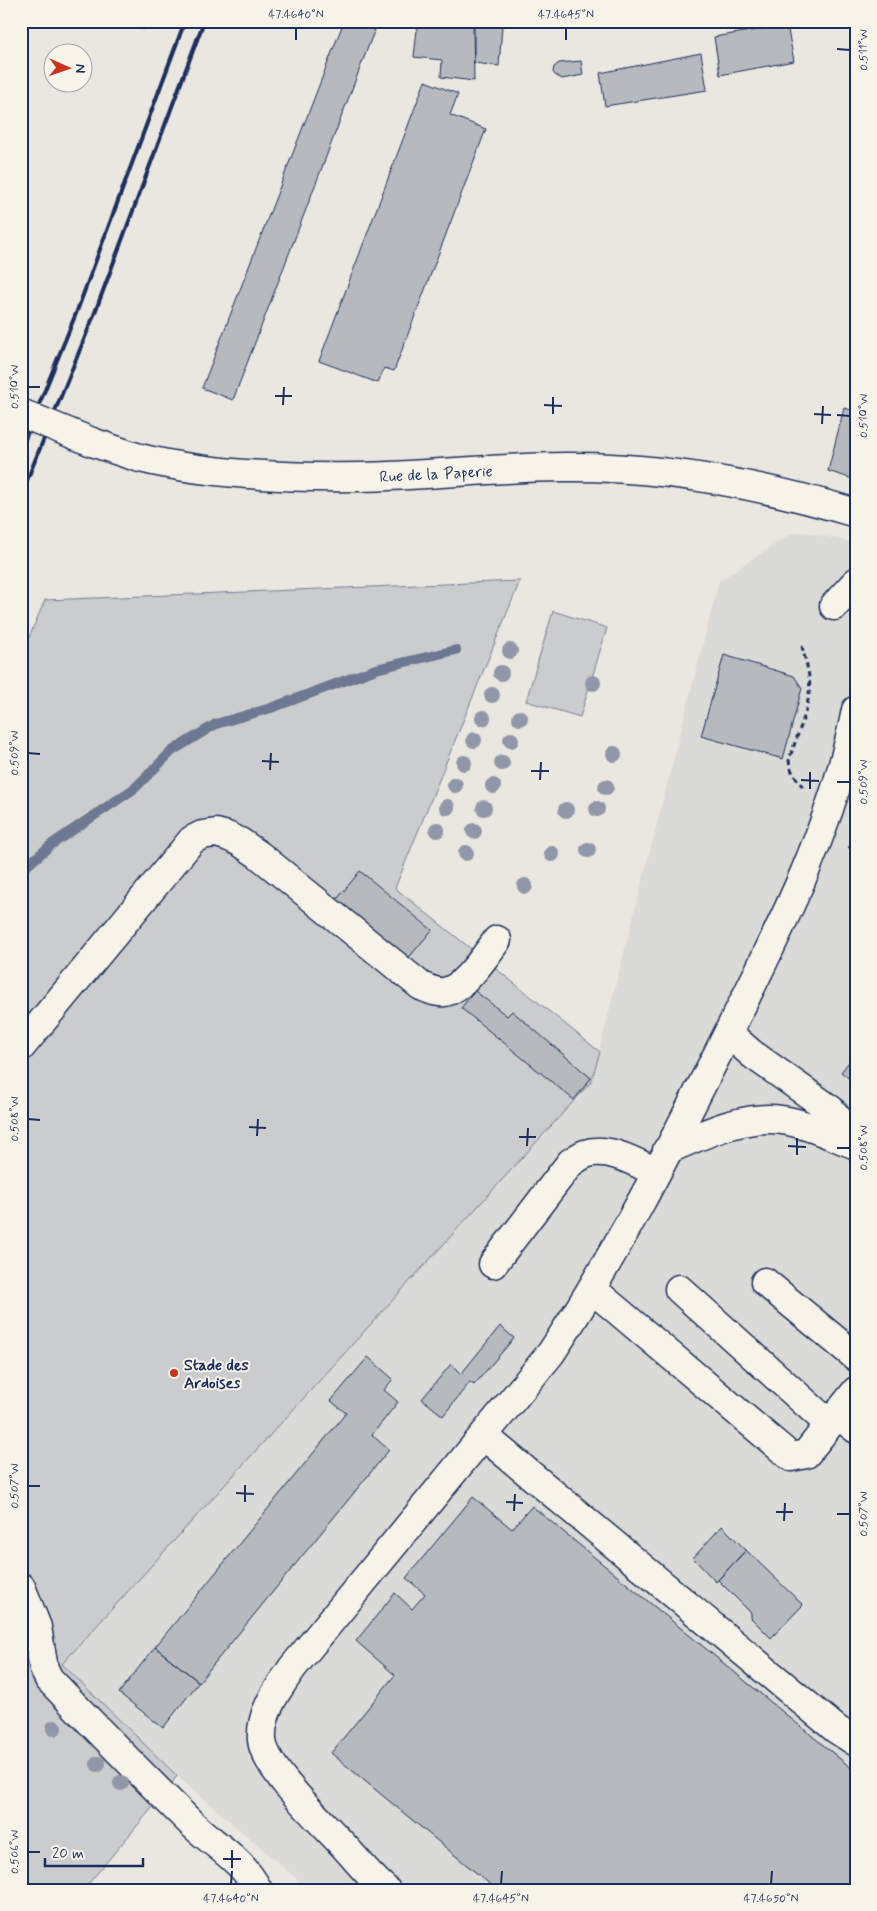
<svg xmlns="http://www.w3.org/2000/svg" width="877" height="1911" font-family="Mynerve,sans-serif">
<style>
.built{fill:#dadad6}
.green{fill:#cbcccd;stroke:#737e96}
.lines{fill:none;stroke-linecap:round;stroke-linejoin:round}
.stream{stroke:#6d7892;stroke-width:10}
.building{fill:#b6babf;stroke:#1b2f5e}
.minor-casing{stroke:#1b2f5e;stroke-width:31}
.path{stroke:#1b2f5e;stroke-width:3;stroke-dasharray:5 4;stroke-linecap:butt}
.minor{stroke:#f7f3e8;stroke-width:28}
.rail{stroke:#1b2f5e;stroke-width:4}
.minor-bridge-casing{stroke:#1b2f5e;stroke-width:31;stroke-linecap:butt}
.minor-bridge{stroke:#f7f3e8;stroke-width:28}
.tree{fill:#9097a8}
.ticks{fill:none;stroke:#1b2f5e;stroke-width:2}
.poi-dot{fill:#c8321e;stroke:#f7f3e8;stroke-width:2}
.labels{text-anchor:middle;stroke-width:4;stroke-linejoin:round;paint-order:stroke}
.street-label{font-size:16px;fill:#1b2f5e;stroke:#f7f3e8}
.poi-label{font-size:16px;font-weight:bold;fill:#1b2f5e;stroke:#f7f3e8;text-anchor:start}
.neatline{fill:none;stroke:#1b2f5e;stroke-width:2}
.ticks-label{font-size:12px;text-anchor:middle;fill:#1b2f5e}
</style>
<rect width="100%" height="100%" fill="#eae7e0"/>
<filter id="ink" filterUnits="userSpaceOnUse"><feTurbulence type="fractalNoise" baseFrequency=".02" numOctaves="2"/><feDisplacementMap in="SourceGraphic" scale="10" xChannelSelector="R" yChannelSelector="G"/><feConvolveMatrix kernelMatrix="1 2 1 2 8 2 1 2 1" color-interpolation-filters="sRGB"/></filter>
<g filter="url(#ink)">
<path class="built" d="M116,21H148L144,32Z
M800,532L809,533L856,543V1890H310L177,1776L61,1664L591,1082L719,581L791,534Z"/>
<path class="green" d="M520,581L395,888L600,1052L591,1082L62,1664L177,1776L163,1795L83,1890H21V656L45,600Z
M553,611L607,628L580,717L526,701Z"/>
<g class="lines">
<path class="stream" d="M21,871L52,844L135,788L172,751L216,724L271,708L376,669L456,650"/>
</g>
<path class="building" d="M344,21H378L233,400L202,388Z
M418,21L473,23L474,81L441,77L442,60L414,57Z
M787,25L794,61L720,75L714,37Z
M474,26H502L499,66L474,63Z
M701,53L707,90L605,106L600,73Z
M581,61L583,75L562,79L555,75L553,72L554,67L559,63Z
M425,81L458,94L450,115L486,129L394,371L384,368L378,383L319,361Z
M844,408L856,411V480L828,471Z
M724,655L794,676L802,688L783,759L701,736Z
M360,871L432,930L406,961L334,903Z
M475,991L507,1016L512,1011L591,1078L574,1100L461,1008Z
M856,1053V1084L841,1072Z
M500,1326L514,1338L474,1385L470,1382L443,1416L422,1399L451,1364L461,1374Z
M368,1357L393,1379L384,1390L398,1402L372,1435L389,1450L199,1682L155,1647L346,1413L331,1401Z
M473,1497L512,1529L532,1506L856,1772V1890H497L331,1753L395,1675L356,1641L395,1593L412,1609L425,1594L406,1578Z
M722,1526L746,1550L716,1582L693,1558Z
M746,1550L803,1605L771,1638L751,1618V1613L718,1580Z
M155,1647L199,1682L163,1728L119,1693Z"/>
<g class="lines">
<g class="minor-casing">
<path id="minor" d="M92,442C107,447 123,453 140,458C208,475 289,478 360,477C428,476 497,467 565,467C663,466 763,485 856,513
M834,606L856,582
M728,1033L752,1054L831,1110L856,1141
M21,1047L192,840L202,835L216,833L227,836L240,842L259,855L421,986C429,989 436,993 444,992C463,990 486,955 497,940
M667,1150C702,1135 744,1114 782,1120C808,1124 832,1136 856,1145
M493,1264L571,1162C575,1160 580,1156 585,1154C608,1146 635,1162 656,1172
M765,1282L856,1357
M592,1289L791,1457L806,1454L856,1391
M679,1289L829,1424
M837,1414L856,1429
M484,1436L836,1729L856,1742
M21,1587L37,1627L44,1669L49,1679C96,1728 143,1776 191,1823C215,1846 242,1859 258,1890
M386,1890C370,1877 357,1860 343,1845C323,1823 264,1768 262,1740C260,1712 278,1689 293,1667L551,1353C615,1257 668,1152 720,1049C774,941 833,830 856,710"/>
</g>
<path class="path" d="M802,646C804,656 808,667 809,677C813,702 796,737 789,760C790,772 797,779 803,787
M849,846L856,855
M856,936L853,944L856,952"/>
<use href="#minor" class="minor"/>
<path class="rail" d="M21,449L77,311L185,21
M21,495L94,315L204,21"/>
<g class="minor-bridge-casing">
<path id="minor-bridge" d="M21,413L92,442"/>
</g>
<use href="#minor-bridge" class="minor-bridge"/>
</g>
<g class="tree">
<circle cx="510" cy="651" r="8"/>
<circle cx="501" cy="673" r="8"/>
<circle cx="593" cy="683" r="8"/>
<circle cx="492" cy="695" r="8"/>
<circle cx="483" cy="718" r="8"/>
<circle cx="520" cy="718" r="8"/>
<circle cx="474" cy="740" r="8"/>
<circle cx="511" cy="740" r="8"/>
<circle cx="614" cy="754" r="8"/>
<circle cx="464" cy="763" r="8"/>
<circle cx="502" cy="763" r="8"/>
<circle cx="455" cy="785" r="8"/>
<circle cx="493" cy="786" r="8"/>
<circle cx="606" cy="787" r="8"/>
<circle cx="447" cy="807" r="8"/>
<circle cx="484" cy="808" r="8"/>
<circle cx="597" cy="809" r="8"/>
<circle cx="566" cy="810" r="8"/>
<circle cx="437" cy="830" r="8"/>
<circle cx="474" cy="831" r="8"/>
<circle cx="588" cy="850" r="8"/>
<circle cx="466" cy="853" r="8"/>
<circle cx="552" cy="854" r="8"/>
<circle cx="525" cy="886" r="8"/>
<circle cx="54" cy="1728" r="8"/>
<circle cx="98" cy="1764" r="8"/>
<circle cx="121" cy="1783" r="8"/>
</g>
</g>
<path class="ticks" d="M296,40V28M566,40V28M837,49L850,50M28,387H40M275,396H292M283,405L284,387M544,405L562,406M553,414V397M814,414L831,415M837,415L850,416M822,424L823,406M28,753L40,754M262,761L279,762M270,770L271,753M531,771H549M540,780L541,762M801,780L819,781M837,782H850M810,789V772M28,1119L40,1120M249,1127L266,1128M257,1136L258,1119M519,1137H536M527,1146L528,1128M788,1146L806,1147M837,1148H850M797,1155V1138M28,1486H40M236,1493L254,1494M245,1502V1485M506,1502L523,1503M514,1511L515,1494M776,1512H793M837,1514H850M784,1521L785,1503M28,1852H40M223,1859H241M232,1868V1850M231,1884L232,1871M501,1884L502,1871M771,1884L772,1871"/>
<circle class="poi-dot" cx="174" cy="1373" r="5"/>
<g class="labels">
<g class="street-label">
<text transform="translate(436 473) rotate(-3)" y="6">Rue de la Paperie</text>
</g>
<g class="poi-label">
<text x="184" y="1370">Stade des<tspan x="184" dy="18">Ardoises</tspan></text>
</g>
</g>
<rect width="877" height="1911" fill="none" stroke="#f7f3e8" stroke-width="55"/>
<g transform="translate(68 68) rotate(92)"><circle r="24" fill="#f7f3e8" stroke="#9fa5b1"/>
<path d="M0-4L9 19L0 12L-9 19Z" fill="#c8321e"/>
<text y="-8" font-size="14" font-weight="bold" text-anchor="middle" fill="#1b2f5e">N</text>
</g>
<path d="M45 1858v8h98v-8" fill="none" stroke="#1b2f5e" stroke-width="2.5"/>
<text x="52" y="1858" font-size="15" fill="#1b2f5e" stroke="#f7f3e8" stroke-width="4" paint-order="stroke">20 m</text>
<rect x="28" y="28" width="822" height="1856" class="neatline"/>
<g class="ticks-label">
<text x="296" y="18">47.4640°N</text>
<text x="566" y="18">47.4645°N</text>
<text transform="translate(863 50) rotate(-90)" y="4">0.511°W</text>
<text transform="translate(14 387) rotate(-90)" y="4">0.510°W</text>
<text transform="translate(863 416) rotate(-90)" y="4">0.510°W</text>
<text transform="translate(14 753) rotate(-90)" y="4">0.509°W</text>
<text transform="translate(863 782) rotate(-90)" y="4">0.509°W</text>
<text transform="translate(14 1119) rotate(-90)" y="4">0.508°W</text>
<text transform="translate(863 1148) rotate(-90)" y="4">0.508°W</text>
<text transform="translate(14 1486) rotate(-90)" y="4">0.507°W</text>
<text transform="translate(863 1514) rotate(-90)" y="4">0.507°W</text>
<text transform="translate(14 1852) rotate(-90)" y="4">0.506°W</text>
<text x="231" y="1902">47.4640°N</text>
<text x="501" y="1902">47.4645°N</text>
<text x="771" y="1902">47.4650°N</text>
</g>
</svg>
